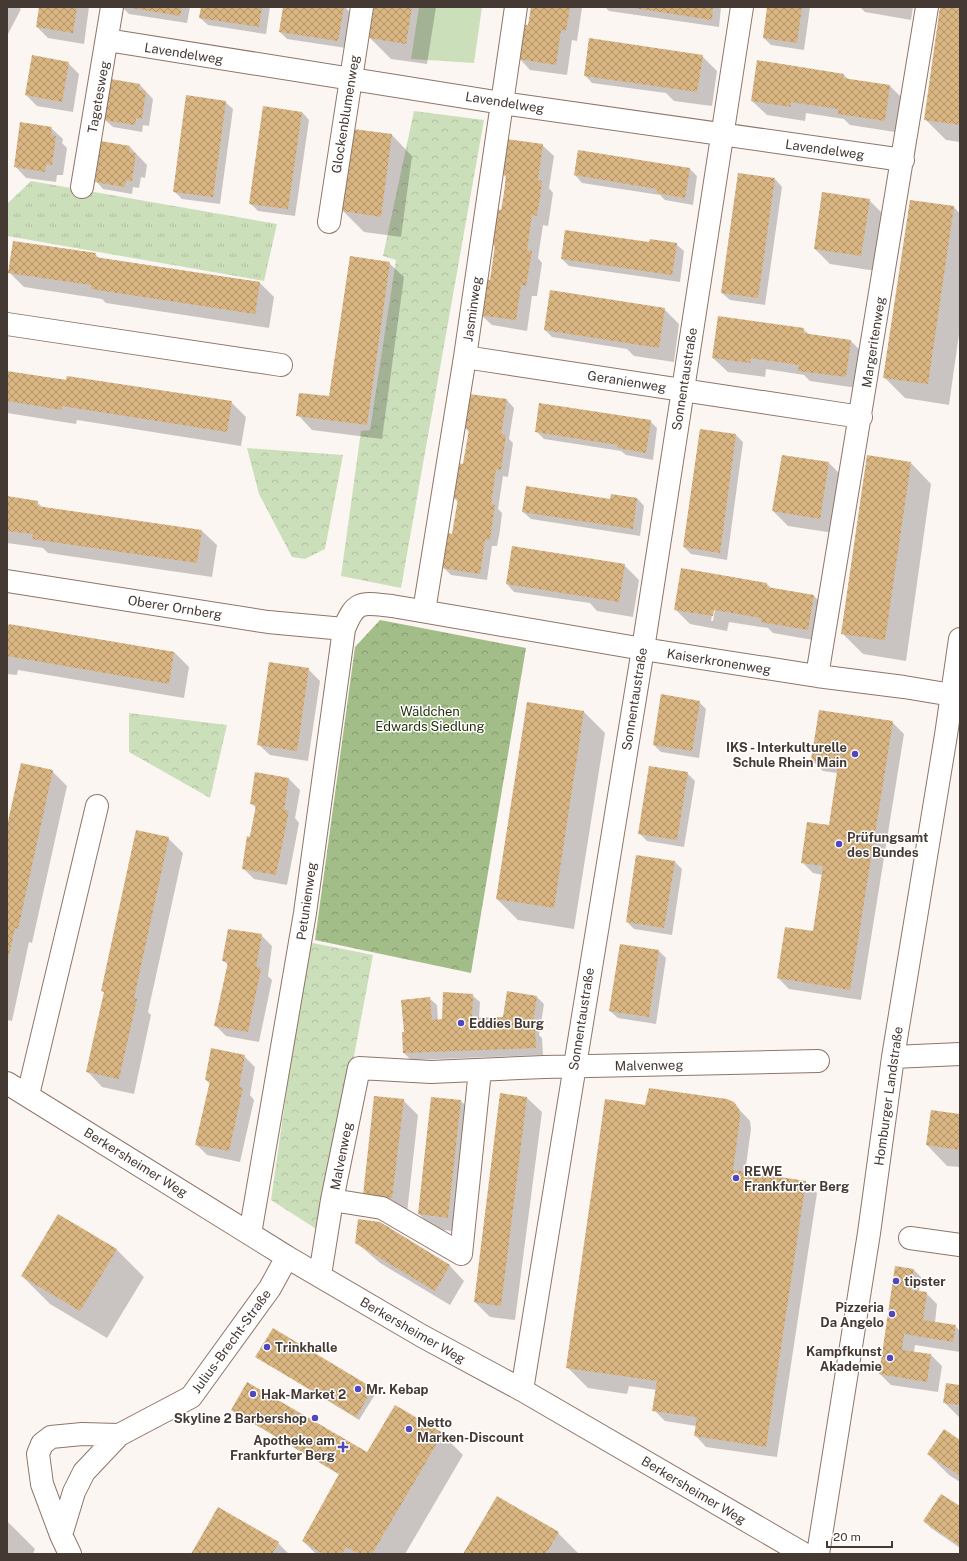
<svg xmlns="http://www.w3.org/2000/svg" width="967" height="1561" font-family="'Public Sans',sans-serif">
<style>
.grass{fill:url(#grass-tufts)}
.forest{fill:url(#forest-crowns)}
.park{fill:url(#park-crowns)}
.garden{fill:#ccdfbb}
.shadow{fill:#0003;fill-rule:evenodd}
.building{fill:url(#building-cross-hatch)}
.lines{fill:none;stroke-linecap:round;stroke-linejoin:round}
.minor-casing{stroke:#8f7568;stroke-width:24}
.minor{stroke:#fff;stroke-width:22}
.poi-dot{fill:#5046bd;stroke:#fff;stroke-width:1.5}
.labels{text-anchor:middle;stroke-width:3;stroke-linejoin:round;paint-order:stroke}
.street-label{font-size:13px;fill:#453934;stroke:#fff}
.park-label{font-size:13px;fill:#22330c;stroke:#fff}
.poi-label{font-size:13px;font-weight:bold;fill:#453934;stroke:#fff;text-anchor:start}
</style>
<defs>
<pattern id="grass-tufts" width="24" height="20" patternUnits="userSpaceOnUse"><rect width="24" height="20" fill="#ccdfbb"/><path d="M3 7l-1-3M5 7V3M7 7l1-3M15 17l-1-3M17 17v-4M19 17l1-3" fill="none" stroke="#b1c0a1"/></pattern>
<pattern id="forest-crowns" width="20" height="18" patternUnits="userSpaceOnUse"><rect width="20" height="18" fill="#a2bd88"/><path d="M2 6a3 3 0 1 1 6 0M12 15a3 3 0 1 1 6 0" fill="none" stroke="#869b70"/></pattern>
<pattern id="park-crowns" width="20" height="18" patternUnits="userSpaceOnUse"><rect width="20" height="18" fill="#ccdfbb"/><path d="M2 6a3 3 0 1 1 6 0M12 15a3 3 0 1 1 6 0" fill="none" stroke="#b1c0a1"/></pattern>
<pattern id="building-cross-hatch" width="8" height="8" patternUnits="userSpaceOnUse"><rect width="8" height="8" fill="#d9b582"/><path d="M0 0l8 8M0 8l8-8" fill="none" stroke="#b2946b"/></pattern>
</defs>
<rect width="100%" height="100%" fill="#fcf6f3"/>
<path class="grass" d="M31,181L277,224L264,281L7,236V204Z"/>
<path class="forest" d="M380,620L526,648L471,973L315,940L355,647Z"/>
<path class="park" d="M414,111L484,120L401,588L341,576L361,431L370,430L396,260L383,256Z
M247,448L343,455L325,549L305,559L292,557L259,494Z
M129,713L227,725L210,798L129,752Z
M308,942L373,955L321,1232L271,1200Z"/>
<path class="garden" d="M419,7H482L474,63L411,59Z"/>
<path class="shadow" d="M7,7H18L21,9L7,36Z
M40,7H89L84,44L48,38L37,27Z
M122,7H190L187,23L129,14Z
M202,7H270L266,34L208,25L200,18Z
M284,7H345L351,13L346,48L287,39L280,32Z
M375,7H436L427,64L391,59L370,38Z
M532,7L582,8L577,41L572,40L567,75L530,70L519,58L529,26Z
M605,7H721L719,27L609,11Z
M768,7H810L804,50L771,45L764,38Z
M860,7H913L911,20L865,12Z
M942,7H960V142L946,140L925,119Z
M702,56L717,71L712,106L674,101L666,93L592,83L585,75Z
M68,63L79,74L73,112L37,106L26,95Z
M843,74L849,80L890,86L901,97L895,132L850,125L844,119L806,113L805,121L767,115L752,101Z
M140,85L153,99L149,126L143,125L142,132L113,127L105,120Z
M225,102L233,109L220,204L182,199L174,191Z
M302,112L309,120L295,216L258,211L250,203Z
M51,128L63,139L62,143L67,148L63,175H57L56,182L26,178L15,166Z
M392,135L412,156L401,237L364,232L343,211Z
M542,145L554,156L549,188L553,193L548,226L543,225L538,258L542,263L537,296H532L527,331L492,325L480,314L491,281L496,248L492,244L502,211L507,178L502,174Z
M130,147L147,165L145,178L141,177L139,188L133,187L132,194L103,189L96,181Z
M690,169L697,176L693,205L665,200L660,195L582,183L575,175Z
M775,179L782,187L765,305L730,300L722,293Z
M869,200L884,215L876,271L830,264L815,249Z
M954,207L960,214V327L949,405L905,398L884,377Z
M650,243L676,244L684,251L680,282L569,266L562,259Z
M95,254L99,258L259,282L274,297L269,328L106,303L102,299L24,287L9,272Z
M389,263L404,277L382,439L312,430L298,415L330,397Z
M664,309L679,324L674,362L634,356L627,349L552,337L545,330Z
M803,329L810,335L851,341L862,352L857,388L810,381L804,375L766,369L765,377L728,372L713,358Z
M7,372L231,402L246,417L241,446L77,420L76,424L7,413Z
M507,400L514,408L509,439L513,443L508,477L503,476L498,509L502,513L500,530L497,546H492L487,580L451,575L443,567L453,535L458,502L454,498L464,465L469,432L465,428Z
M650,421L657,428L653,460L626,455L621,451L544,439L536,431Z
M700,430L736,435L743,442L727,560L691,554L684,547Z
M783,456L829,463L844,478L834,533L788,526L773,511Z
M911,463L931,484L906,661L863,654L842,633Z
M612,495L637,498L644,506L640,536L531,519L523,512L611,500Z
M7,498L37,502L43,508L202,531L217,545L212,577L48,553L43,548L7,543Z
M624,565L639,580L633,617L597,611L590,603L514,592L507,584Z
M682,569L767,584L771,588L814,596L825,607L819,641L773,633L768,628L729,622L727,631L690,624L675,609ZM717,586H719L713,621H711Z
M10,625L174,652L189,667L184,698L18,670L17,675L7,674V630Z
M308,669L320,681L308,761L270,755L258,744Z
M699,702L706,709L699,758L661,752L654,745Z
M584,712L605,733L574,929L518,920L497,899Z
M892,722L904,734L861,1000L789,989L778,978L814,932L823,875L813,873L802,862L829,826L838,773L823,771L812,760Z
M22,764L52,771L67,786L32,943L29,942L12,1021L7,1020V831Z
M687,773L695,781L684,847L647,841L639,833Z
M289,779L300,790L295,818L299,823L287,885L254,879L243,868L256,808L251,803Z
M168,838L183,853L148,1012L151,1015L134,1094L102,1087L88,1072L105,993L102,990Z
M675,862L682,869L672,935L634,929L627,922Z
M261,935L272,946L268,976L272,980L259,1042L226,1036L215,1025L228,965L223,960Z
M659,951L666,958L656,1024L618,1018L610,1011Z
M472,995L480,1002L479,1019L504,1018L537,997L544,1004L539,1035L542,1038L543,1055L411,1060L404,1053L406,1033L429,998L437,1005L438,1020H443Z
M244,1056L255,1067L250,1095L254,1100L240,1162L207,1155L196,1144L210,1084L206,1080Z
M501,1095L527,1098L542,1112L515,1320L490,1317L475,1302Z
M432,1098L461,1101L476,1116L462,1232L434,1229L419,1214Z
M403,1100L418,1115L407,1213L379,1210Z
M733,1103L750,1121L751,1129L745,1173L806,1182L817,1193L777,1457L706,1447L695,1435L696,1426L665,1421L654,1410L657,1390L629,1386L627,1394L588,1388L567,1367Z
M960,1115V1167L947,1166L927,1145Z
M379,1223L450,1266L464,1281L450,1305L380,1263L356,1242Z
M116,1249L144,1277L107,1338L50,1304L22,1276Z
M914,1270L921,1277L919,1292L926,1293L937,1304L935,1323L955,1326L960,1331V1352L915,1345L914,1352L931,1355L942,1366L938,1392L891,1385L880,1374Z
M257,1357L372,1389L376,1393L359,1420Z
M960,1386V1418L944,1402Z
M232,1410L368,1454L442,1434L463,1455L405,1554H316L303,1541L340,1475Z
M960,1441V1482L949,1475L928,1454Z
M960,1508V1548L931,1528L924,1521Z
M7,1521L35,1549L33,1554H7Z
M558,1533L579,1554H464Z
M278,1543L289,1554H192Z"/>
<path class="building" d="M39,7H77L73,33L36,27Z
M125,7H182L180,16Z
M201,7H262L259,27L199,18Z
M283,7H344L338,41L279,32Z
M374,7H412L406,44L369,38Z
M531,7H570L566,31L561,30L556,65L518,59L523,24L528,25Z
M627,7H713L712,20Z
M767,7H802L797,43L763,38Z
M940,7H960V125L924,120Z
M589,38L703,55L697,92L584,76Z
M32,55L69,62L62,102L25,95Z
M757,60L844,74L843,78L890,85L885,121L838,114V109L791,102V107L751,101Z
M111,79L140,84L139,90L146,91L142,119L136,118L135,125L104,120Z
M186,95L226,101L213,197L173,192Z
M263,106L302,112L288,209L249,204Z
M20,122L52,127L51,135L56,136L52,165L46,164L45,172L14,167Z
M353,129L392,134L381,217L342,211Z
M507,139L543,144L538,180L542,181L540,198L537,216L532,215L527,250L532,251L526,286L521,285L516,320L479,315L485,279L490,280L495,245L491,244L496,209L501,210L504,193L506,175L501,174Z
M101,141L130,146L129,152L136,153L132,181L126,180L125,187L95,182Z
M578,150L690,168L685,198L657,193V189L574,175Z
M738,173L775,178L758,298L721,293Z
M822,192L870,199L861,256L814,249Z
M910,200L954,206L928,384L883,378Z
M565,230L649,242L650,239L677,243L672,275L561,259Z
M13,241L96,253L95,257L260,282L255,314L91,289V285L8,273Z
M350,256L390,262L367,425L296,416L299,393L329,396Z
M550,290L665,308L659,348L544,330Z
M718,316L804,328L803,333L851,340L846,377L798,371L799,365L751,358L750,363L712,358Z
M7,371L66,380L67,376L232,401L227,432L62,406V410L7,401Z
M469,394L507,399L501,434L506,435L501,470L496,469L491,504L495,505L490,540L485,539L480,574L442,568L448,533L452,534L455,516L458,499L453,498L459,463L463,464L469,429L464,428Z
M539,403L651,420L646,453L617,448L618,445L535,432Z
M700,429L736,434L720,553L683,547Z
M782,455L829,462L820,519L772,511Z
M867,455L911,462L885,640L841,634Z
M526,486L610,499L611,494L637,498L633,529L522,512Z
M7,496L38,501L37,506L202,530L197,563L32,539L33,534L7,531Z
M512,546L625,564L619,602L506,584Z
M681,568L767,583V587L814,595L808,630L761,622V618L714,610L713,616L674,610Z
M9,624L174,652L169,684L7,656V629Z
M269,662L309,668L297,751L257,745Z
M661,694L700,701L692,751L653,745Z
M527,702L584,711L554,908L496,899Z
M819,710L893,721L850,990L777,978L785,927L813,931L823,866L801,863L807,822L829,825L838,765L811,760Z
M21,763L53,770L18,929L15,928L8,960L7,826Z
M649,766L688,772L677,840L638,834Z
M255,772L289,778L284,810L289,811L276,875L242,869L247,836L250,837L256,805L250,804Z
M136,830L169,837L134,998L137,999L119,1079L86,1072L104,992L101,991Z
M636,855L675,861L664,928L626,922Z
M228,929L262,934L256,967L261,968L248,1032L214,1026L228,962L222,961Z
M620,944L659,950L649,1017L609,1011Z
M507,991L537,996L532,1029H535L536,1048L403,1053L402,1032H404L401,1000L430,997L432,1020L442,1019L443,992L473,994L472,1018L503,1017Z
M211,1048L245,1055L239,1087L243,1088L229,1151L195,1145L210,1081L205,1080Z
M649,1088L727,1099L734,1102L739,1109L740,1118L733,1170L806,1181L766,1447L694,1436L697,1417L652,1411L657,1381L566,1368L605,1099L645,1105Z
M500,1093L527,1097L501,1306L474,1302Z
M374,1096L404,1099L392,1198L363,1195Z
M431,1097L461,1100L448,1218L418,1214Z
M931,1110L960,1114V1150L926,1145Z
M58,1214L117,1249L80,1311L21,1276Z
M358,1219L380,1222L450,1265L435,1291L355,1243Z
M895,1266L914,1269L911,1290L927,1292L923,1320L956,1325L953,1342L904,1334L902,1350L931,1354L927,1382L879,1374Z
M273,1328L373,1388L356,1417L255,1357Z
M247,1382L367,1452L395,1405L443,1433L372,1554H359L346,1547L342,1554H323L302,1541L339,1474L231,1410Z
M946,1383L960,1385V1405L943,1403Z
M944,1429L960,1440V1476L927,1454Z
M941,1494L960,1506V1546L923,1521Z
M497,1496L559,1532L546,1554H463Z
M218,1507L279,1542L272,1554H191Z"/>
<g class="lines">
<g class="minor-casing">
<path id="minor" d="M107,40L502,103L903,160
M82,187L112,7
M329,222L362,7
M7,324L281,365
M465,357L861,417
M7,581L268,622L344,629
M424,611L465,357L516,7
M817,676L927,7
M893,1057L960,1054
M7,1083L287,1257L422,1336L522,1390L804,1554
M28,1095L97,806
M332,1200L382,1208L461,1254L480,1070
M250,1234L305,913L344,629C356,599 362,603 392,606L643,649L817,676L904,687L952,695
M910,1238L960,1245
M320,1275L332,1200L359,1068L431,1072L544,1067L818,1061
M522,1390L643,649L742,7
M61,1535L42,1484L38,1454L42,1444L51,1437L82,1434L119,1435L191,1397L270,1288L287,1257
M70,1554L61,1535L74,1492L84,1472L119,1435
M818,1554L869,1233L893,1057L946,735L960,639"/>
</g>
<use href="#minor" class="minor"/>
</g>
<g class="poi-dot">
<circle cx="855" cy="754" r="4"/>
<circle cx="839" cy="844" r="4"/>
<circle cx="461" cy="1023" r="4"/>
<circle cx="736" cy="1178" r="4"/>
<circle cx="896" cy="1281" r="4"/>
<circle cx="892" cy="1314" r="4"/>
<circle cx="267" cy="1347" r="4"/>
<circle cx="890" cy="1358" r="4"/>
<circle cx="358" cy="1389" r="4"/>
<circle cx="253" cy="1394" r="4"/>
<circle cx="315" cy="1418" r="4"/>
<circle cx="409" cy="1429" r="4"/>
<path d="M341 1441h4v4h4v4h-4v4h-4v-4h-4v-4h4z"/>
</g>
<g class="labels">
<g class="street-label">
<text transform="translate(184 53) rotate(9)" y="5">Lavendelweg</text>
<text transform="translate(98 97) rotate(-80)" y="5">Tagetesweg</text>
<text transform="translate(505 102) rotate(9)" y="5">Lavendelweg</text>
<text transform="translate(345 114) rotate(-81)" y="5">Glockenblumenweg</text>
<text transform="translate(825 149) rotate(8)" y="5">Lavendelweg</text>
<text transform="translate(472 309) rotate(-82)" y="5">Jasminweg</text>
<text transform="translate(873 342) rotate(-81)" y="5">Margeritenweg</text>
<text transform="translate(684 379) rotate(-81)" y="5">Sonnentaustraße</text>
<text transform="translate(627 381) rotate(9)" y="5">Geranienweg</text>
<text transform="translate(175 607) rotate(9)" y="5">Oberer Ornberg</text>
<text transform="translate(719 661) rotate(9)" y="5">Kaiserkronenweg</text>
<text transform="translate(634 699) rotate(-81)" y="5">Sonnentaustraße</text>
<text transform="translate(306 901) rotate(-82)" y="5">Petunienweg</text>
<text transform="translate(581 1019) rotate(-81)" y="5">Sonnentaustraße</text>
<text transform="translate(649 1065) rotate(-1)" y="5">Malvenweg</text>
<text transform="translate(888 1096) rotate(-82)" y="5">Homburger Landstraße</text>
<text transform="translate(341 1156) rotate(-79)" y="5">Malvenweg</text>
<text transform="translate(136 1162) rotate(32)" y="5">Berkersheimer Weg</text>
<text transform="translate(413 1330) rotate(30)" y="5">Berkersheimer Weg</text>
<text transform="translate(231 1341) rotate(-54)" y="5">Julius-Brecht-Straße</text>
<text transform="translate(694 1490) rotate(31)" y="5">Berkersheimer Weg</text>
</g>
<g class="park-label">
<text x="430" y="716">Wäldchen<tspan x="430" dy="15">Edwards Siedlung</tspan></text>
</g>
<g class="poi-label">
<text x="847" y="752" text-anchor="end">IKS - Interkulturelle<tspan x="847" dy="15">Schule Rhein Main</tspan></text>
<text x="847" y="842">Prüfungsamt<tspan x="847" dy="15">des Bundes</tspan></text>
<text x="469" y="1028">Eddies Burg</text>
<text x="744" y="1176">REWE<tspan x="744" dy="15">Frankfurter Berg</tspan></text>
<text x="904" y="1286">tipster</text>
<text x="884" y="1312" text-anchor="end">Pizzeria<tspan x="884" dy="15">Da Angelo</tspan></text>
<text x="275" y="1352">Trinkhalle</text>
<text x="882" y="1356" text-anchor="end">Kampfkunst<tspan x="882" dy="15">Akademie</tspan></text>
<text x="366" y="1394">Mr. Kebap</text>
<text x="261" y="1399">Hak-Market 2</text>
<text x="307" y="1423" text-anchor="end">Skyline 2 Barbershop</text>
<text x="417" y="1427">Netto<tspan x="417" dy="15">Marken-Discount</tspan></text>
<text x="335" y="1445" text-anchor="end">Apotheke am<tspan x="335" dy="15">Frankfurter Berg</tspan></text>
</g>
</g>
<rect width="967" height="1561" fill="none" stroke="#453934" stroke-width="16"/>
<path d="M827 1541v6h65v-6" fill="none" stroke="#453934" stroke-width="2"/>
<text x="833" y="1541" font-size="12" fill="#453934" stroke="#ffffff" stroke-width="3" paint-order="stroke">20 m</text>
</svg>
